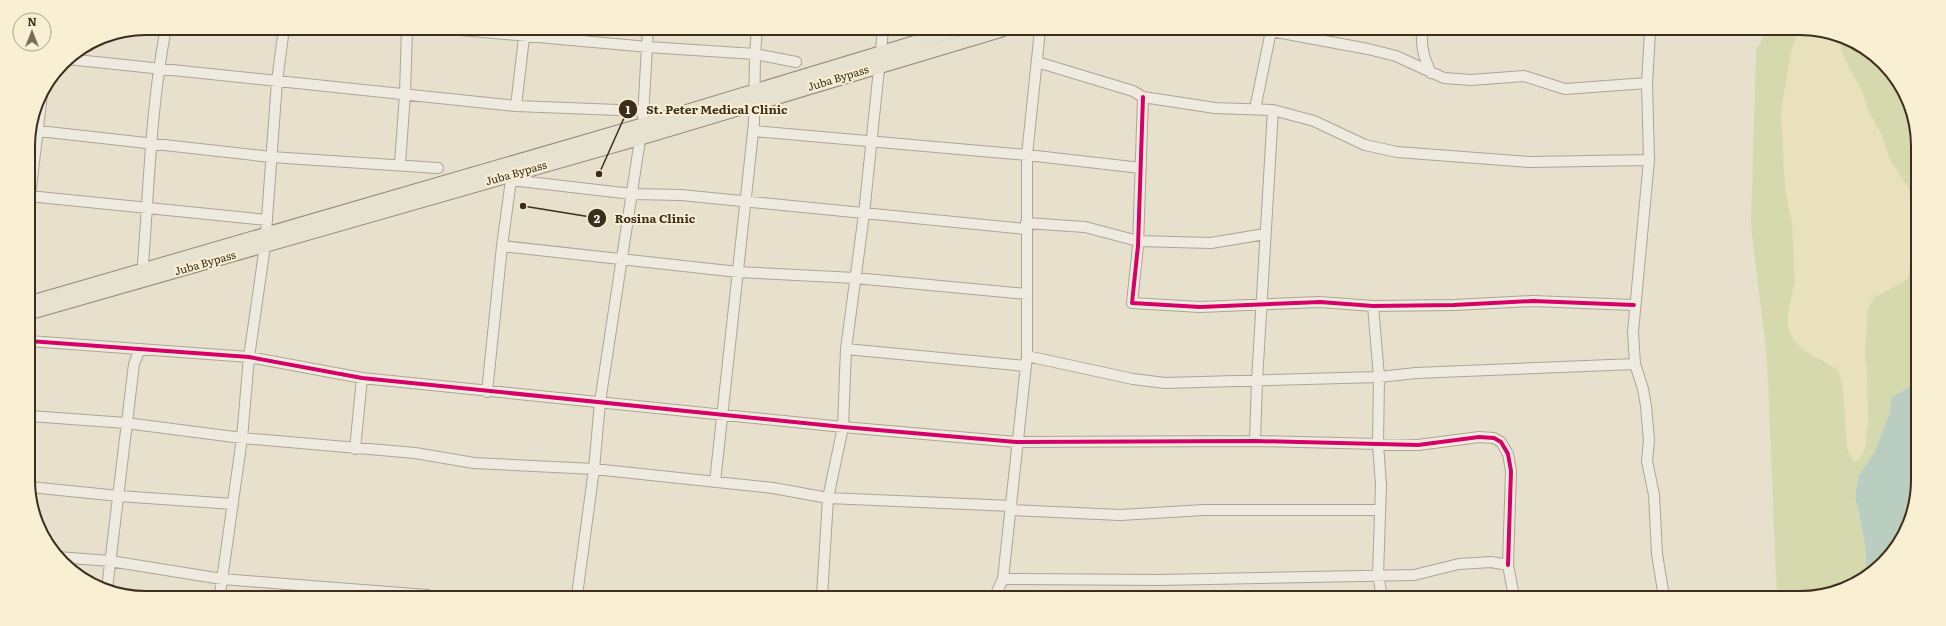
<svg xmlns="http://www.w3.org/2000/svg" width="1946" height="626" font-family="Literata,serif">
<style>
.farmland{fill:#e8e1bc}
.green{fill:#d6d8ae}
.water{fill:#b9cdc1}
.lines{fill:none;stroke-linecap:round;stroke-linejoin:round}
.minor-casing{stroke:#aca596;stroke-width:12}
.major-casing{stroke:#928a7d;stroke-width:15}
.minor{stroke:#efeae0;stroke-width:10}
.major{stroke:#e7e1d0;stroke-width:13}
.cycleway-casing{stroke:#f9efd3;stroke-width:6}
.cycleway{stroke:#d6006c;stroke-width:4}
.labels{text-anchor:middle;stroke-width:4;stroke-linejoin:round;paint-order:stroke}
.street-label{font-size:11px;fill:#3d2d1d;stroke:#f9efd3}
.rim{fill:none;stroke:#3d2d1d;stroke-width:2}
.leader{fill:none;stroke:#3d2d1d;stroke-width:1.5}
.callout-dot{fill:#3d2d1d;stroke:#f9efd3;stroke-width:1.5}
.mark-label{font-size:12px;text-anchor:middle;font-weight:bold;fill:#fff}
.callout-label{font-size:12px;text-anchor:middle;font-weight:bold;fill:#3d2d1d;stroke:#f9efd3;stroke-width:4;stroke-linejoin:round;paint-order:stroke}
</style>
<rect width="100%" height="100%" fill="#e7e0cd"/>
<path class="farmland" d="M1797,32H1831L1837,36L1845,60L1862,91L1868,110L1882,135L1890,160L1905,181L1911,196L1910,264L1908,278L1903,282L1875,297L1865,353L1867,372L1868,421L1865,450L1860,459L1854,461L1850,456L1847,449L1842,381L1835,368L1803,350L1793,339L1788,327V313L1795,281L1792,223L1785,190L1781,111L1791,52Z"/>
<path class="green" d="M1766,32H1797L1791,52L1781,111L1785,190L1792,223L1795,281L1788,313V327L1793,339L1803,350L1835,368L1839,373L1843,389L1847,449L1850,456L1854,461L1860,459L1865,450L1868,421L1867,372L1865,353L1868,308L1875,297L1903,282L1908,278L1910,264V224L1912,204L1909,189L1890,160L1882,135L1868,110L1862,91L1845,60L1837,36L1889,68L1916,123L1915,383L1891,398L1890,413L1874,453L1859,475L1855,496L1862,527L1866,551V577L1838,592L1807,598H1777L1767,359L1751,225L1756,50Z"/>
<path class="water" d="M1915,383L1914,511L1898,546L1872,573L1866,577V551L1862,527L1855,496L1859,475L1874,453L1890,413L1891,398Z"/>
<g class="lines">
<g class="minor-casing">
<path id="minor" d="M451,29L648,47L755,54L796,62
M1271,31L1368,49L1396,56L1444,78L1471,80L1524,76L1565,89L1647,83
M1422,31C1421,48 1424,58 1431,73
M1650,32L1647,83L1649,160L1633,332L1635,364L1643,389L1646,406L1649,440L1647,461L1654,495L1657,554L1664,597
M67,59L516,106L644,111
M1037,62L1133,91L1143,97L1215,108L1273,110L1314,121L1365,145L1397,152L1529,162L1649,160
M1143,97L1138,246L1132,303L1200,307L1320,302L1373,306L1454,305L1533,301L1634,305
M516,106L525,29
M1255,109L1271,31
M643,117L648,29
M30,130L271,157L438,168
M753,131L1027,155L1141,168
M400,164L405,94L407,29
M511,180L632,194L681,195L1026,229
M29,196L267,220
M29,204L42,94
M1026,223L1085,227L1138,241L1211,243L1265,234
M502,246L738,272L855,278L1027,294
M142,276C149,193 150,110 166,28
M1373,306L1379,377L1378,444L1381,485L1378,575L1382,597
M29,341L249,357L362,378L843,427L1016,442L1255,441L1418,445L1479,437L1494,438L1501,442L1508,454L1511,471L1508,565
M846,349L1025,366
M1027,356L1133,379L1165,383L1379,377L1416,373L1635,364
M487,392L502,246L511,180L509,175
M30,416L126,423L242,438L415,453L474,463L594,469L773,488L828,498L1012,506
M1255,441L1257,381L1273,110
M355,449L362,378
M715,482L754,123L755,54L757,29
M30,487L119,496L233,504
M1011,510L1120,515L1204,510H1379
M57,557L110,561L222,579L427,595
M1003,579L1159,580L1414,575L1459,564L1491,562L1508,565L1514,597
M107,589L134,364L140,349
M220,594L242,438L249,357L265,246L277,81L284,28
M577,595L594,469L600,402L641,133
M822,596L828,498L843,427L846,349L864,214L883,30
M995,596L1003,579L1027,356V155L1040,30"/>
</g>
<g class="major-casing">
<path id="major" d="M29,303L642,125L956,30
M29,313L641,138L1002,30"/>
</g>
<use href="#minor" class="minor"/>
<use href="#major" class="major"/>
<g class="cycleway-casing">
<path id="cycleway" d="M1143,97L1138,246L1132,303L1200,307L1320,302L1373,306L1454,305L1533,301L1634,305
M29,341L249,357L362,378L843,427L1016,442L1255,441L1418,445L1479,437L1494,438L1501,442L1508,454L1511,471L1508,565"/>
</g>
<use href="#cycleway" class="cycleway"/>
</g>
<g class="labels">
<g class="street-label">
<text transform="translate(838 78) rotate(-17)" y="4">Juba Bypass</text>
<text transform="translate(516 173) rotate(-16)" y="4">Juba Bypass</text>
<text transform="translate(205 263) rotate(-16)" y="4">Juba Bypass</text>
</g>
</g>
<path d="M0 0H1946V626H0ZM146 35H1800A111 111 0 0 1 1911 146V480A111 111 0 0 1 1800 591H146A111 111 0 0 1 35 480V146A111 111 0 0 1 146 35Z" fill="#f9efd3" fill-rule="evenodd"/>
<path class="rim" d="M146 35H1800A111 111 0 0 1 1911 146V480A111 111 0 0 1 1800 591H146A111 111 0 0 1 35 480V146A111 111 0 0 1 146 35Z"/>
<path class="leader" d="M599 174L628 109M523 206L597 218"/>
<g class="callout-dot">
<circle cx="599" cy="174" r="4"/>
<circle cx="523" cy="206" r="4"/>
<circle cx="628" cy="109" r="10"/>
<circle cx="597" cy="218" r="10"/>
</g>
<g class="mark-label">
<text x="628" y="114">1</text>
<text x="597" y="223">2</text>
</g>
<g class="callout-label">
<text x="717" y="114">St. Peter Medical Clinic</text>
<text x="655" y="223">Rosina Clinic</text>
</g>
<g transform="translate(32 32)"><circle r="19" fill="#f9efd3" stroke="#aea18a"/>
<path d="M0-3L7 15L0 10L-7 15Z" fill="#786c5b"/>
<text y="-6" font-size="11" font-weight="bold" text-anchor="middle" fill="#3d2d1d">N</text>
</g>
</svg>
